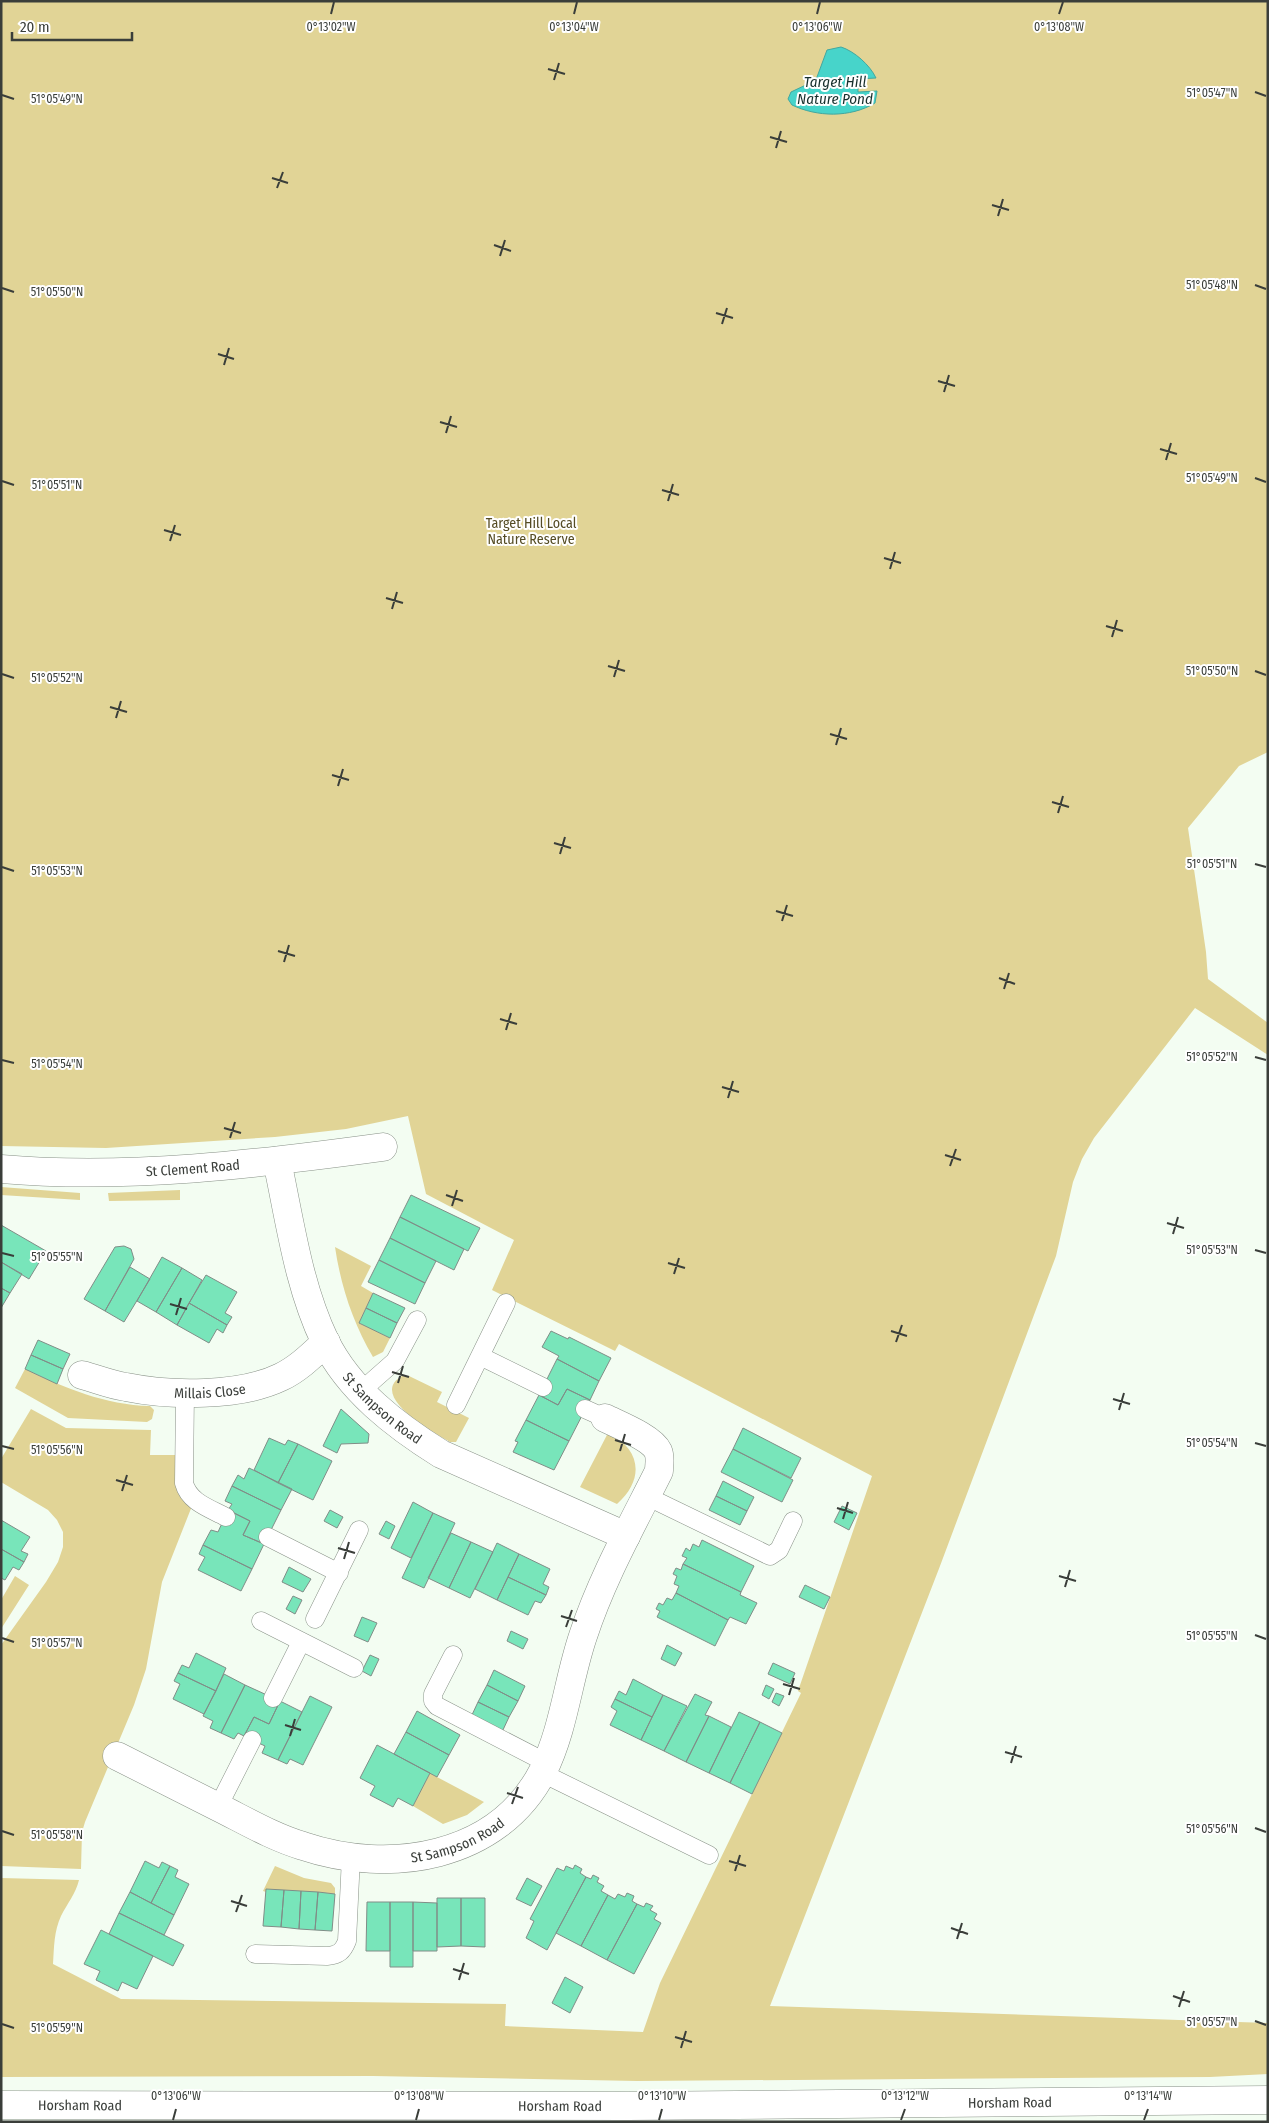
<svg xmlns="http://www.w3.org/2000/svg" width="1269" height="2123" font-family="'Fira Sans Condensed',sans-serif">
<style>
.green{fill:#e1d496}
.water{fill:#47d4ca;stroke:#43a79f}
.building{fill:#78e5ba;stroke:#808d87}
.lines{fill:none;stroke-linecap:round;stroke-linejoin:round}
.service-casing{stroke:#889187;stroke-width:19}
.minor-casing{stroke:#889187;stroke-width:29}
.primary-casing{stroke:#889187;stroke-width:29}
.service{stroke:#fff;stroke-width:18}
.minor{stroke:#fff;stroke-width:28}
.primary{stroke:#fff;stroke-width:28}
.ticks{fill:none;stroke:#3a3e3a;stroke-width:2}
.labels{text-anchor:middle;stroke-width:4;stroke-linejoin:round;paint-order:stroke}
.park-label{font-size:14px;fill:#554c24;stroke:#fff}
.street-label{font-size:14px;fill:#3a3e3a;stroke:#fff}
.water-label{font-size:15px;font-style:italic;fill:#172f2d;stroke:#fff}
.ticks-label{font-size:12px;text-anchor:middle;fill:#3a3e3a;stroke:#fff;stroke-width:4;stroke-linejoin:round;paint-order:stroke}
</style>
<rect width="100%" height="100%" fill="#f3fdf2"/>
<path class="green" d="M1,1H1268V752L1239,766L1188,828L1206,952L1208,979L1268,1023V1055L1195,1008L1094,1138L1082,1159L1073,1182L1056,1256L940,1566L770,2006L1268,2023V2074L1210,2077L637,2081L373,2076L1,2077V1878L79,1880C76,1893 67,1904 61,1916C54,1931 54,1947 53,1964L121,1999L506,2004L505,2026L643,2032L660,1983L801,1693L798,1691L872,1476L619,1344L615,1351L492,1290L514,1240L426,1194L408,1116L346,1129L275,1137L106,1148L1,1146Z
M1,1187L80,1193V1200L1,1195Z
M180,1190V1200L109,1201L108,1193Z
M335,1247L371,1266L361,1286L373,1293L359,1323L390,1338L383,1352L373,1357C353,1323 341,1287 335,1247Z
M25,1369C65,1388 105,1405 150,1406L154,1410L152,1419L147,1422L68,1418L15,1388Z
M402,1376H409L442,1392L437,1402L469,1418L456,1442H450C434,1433 367,1396 402,1376Z
M31,1409L66,1428L151,1430L150,1455H177C177,1474 172,1496 192,1506L162,1582L146,1669L134,1705L85,1822L82,1832L81,1869L1,1866V1645L46,1582L58,1562L63,1547V1532L57,1520L48,1510L1,1482V1459Z
M608,1433C641,1449 645,1479 617,1504L580,1487Z
M15,1576L29,1585L1,1629V1600Z
M430,1773L437,1777L484,1802L467,1815L443,1824L413,1806Z
M275,1866L304,1878L331,1883L335,1888V1894L266,1889V1892L263,1891Z"/>
<path class="water" d="M841,47C854,51 870,65 876,78L858,79V92L877,91L875,103C850,118 817,117 792,105L788,99L791,92L810,83L817,77L827,50Z"/>
<path class="building" d="M411,1195L480,1228L468,1251L400,1217Z
M400,1217L464,1249L454,1270L390,1238Z
M1,1225L46,1251L29,1279L1,1262Z
M390,1238L436,1261L425,1283L379,1260Z
M124,1246L131,1249L134,1259L105,1311L84,1299L115,1247Z
M162,1257L182,1268L156,1312L137,1301Z
M379,1260L425,1283L415,1304L368,1282Z
M1,1262L22,1274L10,1293L1,1288Z
M130,1267L150,1279L124,1322L105,1311Z
M182,1268L202,1280L177,1325L156,1312Z
M206,1275L237,1292L225,1313L232,1317L227,1325L189,1303Z
M1,1288L10,1293L1,1308Z
M373,1293L405,1308L397,1323L366,1308Z
M189,1303L227,1325L223,1333L217,1329L209,1343L177,1325Z
M366,1308L397,1323L390,1338L359,1323Z
M551,1331L568,1339L569,1337L611,1358L599,1381L557,1359L559,1356L542,1347Z
M38,1340L70,1354L63,1369L31,1355Z
M31,1355L63,1369L57,1384L25,1369Z
M557,1359L599,1381L590,1400L567,1389L558,1405L539,1395Z
M567,1389L590,1400L569,1441L526,1420L539,1395L558,1405Z
M341,1409L369,1434L368,1443L341,1444L337,1453L323,1446Z
M526,1420L569,1441L554,1470L513,1452L518,1442L515,1441Z
M743,1428L801,1458L791,1478L733,1449Z
M269,1438L285,1445L288,1440L298,1444L278,1483L254,1470Z
M298,1444L332,1461L313,1500L278,1483Z
M733,1449L793,1480L782,1502L721,1472Z
M249,1468L292,1489L281,1510L232,1486L238,1475L244,1479Z
M723,1481L754,1497L747,1511L716,1496Z
M232,1486L281,1510L264,1544L243,1535L250,1521L228,1510L232,1504L225,1501Z
M716,1496L747,1511L740,1525L709,1510Z
M413,1502L433,1513L411,1558L391,1548Z
M842,1506L857,1513L849,1530L834,1522Z
M228,1510L250,1521L243,1535L264,1544L252,1569L203,1545L211,1530L218,1532Z
M330,1510L343,1517L337,1528L324,1521Z
M433,1513L455,1523L424,1588L402,1578Z
M1,1520L30,1537L21,1551L28,1554L24,1562L1,1549Z
M386,1521L395,1526L389,1539L379,1534Z
M451,1533L471,1542L449,1588L428,1578Z
M702,1540L754,1566L741,1592L683,1564L687,1558L682,1556L686,1548L690,1551L693,1544L699,1547Z
M471,1542L493,1552L470,1598L449,1588Z
M497,1543L519,1554L497,1600L475,1589Z
M203,1545L252,1569L241,1591L198,1570L205,1557L199,1554Z
M1,1549L24,1562L19,1570L13,1567L5,1580L1,1578Z
M519,1554L550,1569L543,1584L549,1587L546,1595L508,1577Z
M683,1564L741,1592L740,1595L757,1603L746,1624L730,1617L728,1620L676,1593L679,1586L674,1584L677,1576L673,1574L676,1568L681,1570Z
M289,1567L311,1579L303,1592L282,1582Z
M508,1577L546,1595L541,1603L535,1601L528,1615L497,1600Z
M805,1585L830,1597L824,1609L799,1597Z
M676,1593L728,1620L715,1646L657,1617L660,1611L656,1609L659,1603L663,1605L667,1598L672,1600Z
M293,1596L302,1600L295,1614L286,1609Z
M362,1617L377,1623L368,1642L354,1636Z
M511,1631L528,1639L523,1649L507,1641Z
M667,1645L682,1653L675,1666L661,1659Z
M196,1653L226,1668L216,1691L178,1673L182,1665L189,1668Z
M370,1655L379,1659L371,1676L362,1671Z
M773,1663L795,1673L790,1684L768,1674Z
M494,1670L525,1686L518,1701L487,1685Z
M178,1673L216,1691L204,1714L173,1699L180,1684L174,1681Z
M224,1674L245,1685L221,1733L210,1728L213,1721L203,1716Z
M633,1679L663,1695L652,1717L615,1699L619,1691L626,1695Z
M245,1685L280,1701L269,1724L254,1717L244,1736L238,1733L234,1739L221,1733Z
M487,1685L518,1701L509,1717L478,1702Z
M766,1685L774,1689L769,1699L762,1695Z
M776,1693L784,1696L779,1706L772,1702Z
M695,1694L712,1702L705,1715L709,1716L686,1762L664,1751Z
M663,1695L687,1706L664,1751L641,1740Z
M310,1696L332,1707L303,1765L290,1759L287,1764L278,1760Z
M615,1699L652,1717L641,1740L610,1725L617,1711L611,1707Z
M280,1701L302,1712L278,1760L262,1753L265,1746L244,1736L254,1717L269,1724Z
M478,1702L509,1717L502,1732L471,1717Z
M417,1711L460,1735L449,1755L406,1732Z
M739,1712L760,1722L730,1783L709,1773Z
M709,1716L731,1727L709,1773L686,1762Z
M760,1722L782,1733L752,1794L730,1783Z
M406,1732L449,1755L437,1777L394,1754Z
M377,1745L430,1773L413,1806L398,1798L393,1807L370,1795L375,1786L360,1778Z
M145,1861L159,1868L162,1862L170,1866L151,1903L130,1892Z
M575,1865L582,1869L580,1873L586,1877L547,1950L526,1938L534,1921L530,1919L557,1868L564,1871L566,1866L573,1869Z
M170,1866L178,1870L175,1877L189,1884L174,1915L151,1903Z
M593,1875L599,1878L597,1882L604,1886L601,1891L608,1895L581,1946L556,1933L586,1877L591,1879Z
M527,1878L542,1886L531,1906L516,1899Z
M266,1889L284,1890L281,1927L263,1926Z
M284,1890L301,1891L299,1929L281,1927Z
M301,1891L318,1892L315,1930L299,1929Z
M130,1892L174,1915L164,1935L119,1913Z
M318,1892L335,1894L332,1931L315,1930Z
M627,1893L634,1896L632,1901L637,1904L607,1960L581,1946L608,1895L615,1899L618,1894L625,1897Z
M437,1898H461V1946L437,1947Z
M461,1898H485V1947L461,1946Z
M367,1902H390V1951H366Z
M390,1902H413V1967H390Z
M413,1902L437,1903V1951H413Z
M646,1903L653,1906L650,1910L657,1914L654,1919L661,1923L634,1974L607,1960L637,1904L644,1907Z
M119,1913L184,1945L173,1966L109,1934Z
M101,1930L153,1956L137,1989L122,1982L118,1991L96,1980L100,1971L84,1964Z
M565,1977L583,1987L570,2013L552,2003Z"/>
<g class="lines">
<g class="service-casing">
<path id="service" d="M480,1356L543,1387
M361,1391L395,1361L417,1320
M185,1392L184,1483C189,1502 209,1508 226,1517
M456,1405L506,1303
M585,1409L605,1418
M646,1496L770,1556L779,1550L793,1521
M268,1537L339,1573
M315,1619L359,1530
M261,1621L354,1668
M453,1655L433,1694V1701L437,1706L547,1763
M273,1698L301,1642
M542,1773L709,1855
M218,1807L252,1740
M255,1954L327,1956C339,1955 343,1951 347,1941L351,1857"/>
</g>
<g class="minor-casing">
<g id="minor">
<path id="s1" d="M277,1161C290,1221 298,1285 325,1341C349,1390 396,1426 441,1454L626,1536"/>
<path id="s2" d="M1,1169C128,1180 258,1164 383,1147"/>
<path id="s3" d="M82,1375C97,1379 111,1385 126,1387C170,1396 240,1397 281,1377C298,1369 312,1355 326,1342"/>
<path id="s4" d="M117,1756C151,1773 185,1790 218,1807C246,1821 273,1837 303,1846C389,1875 498,1859 543,1771C564,1729 568,1680 583,1636C602,1578 632,1525 659,1471C659,1464 661,1458 658,1451C652,1438 619,1425 605,1418"/>
</g>
</g>
<g class="primary-casing">
<g id="primary">
<path id="s5" d="M1,2105L628,2106L1268,2100"/>
</g>
</g>
<use href="#service" class="service"/>
<use href="#minor" class="minor"/>
<use href="#primary" class="primary"/>
</g>
<path class="ticks" d="M331,14L334,2M574,14L577,2M817,14L820,2M1059,14L1063,2M548,69L565,74M554,80L559,63M1255,92L1266,96M2,95L14,99M770,137L787,142M776,148L781,131M272,178L288,183M277,188L283,172M992,205L1009,210M998,216L1003,199M494,245L511,251M500,256L505,240M1255,285L1266,289M2,288L14,292M716,313L733,318M722,324L727,308M218,354L234,359M224,365L229,348M938,381L955,386M944,392L949,375M440,422L457,427M446,433L451,416M1160,449L1177,454M1166,460L1171,443M1255,478L1266,482M2,481L14,485M662,490L679,495M668,501L673,484M164,530L181,535M170,541L175,525M884,558L901,563M890,569L895,552M386,598L403,603M392,609L397,592M1106,626L1123,631M1112,637L1117,620M608,666L625,671M1255,671L1266,675M2,674L14,678M614,677L619,660M110,707L127,712M116,718L121,701M830,734L847,739M836,745L841,728M332,775L349,780M338,786L343,769M1052,802L1069,807M1058,813L1063,796M554,843L571,848M560,854L565,837M1255,864L1266,867M2,867L14,871M776,911L793,916M782,921L787,905M278,951L295,956M284,962L289,945M999,978L1015,984M1004,989L1009,973M500,1019L517,1024M506,1030L511,1013M1255,1057L1266,1060M2,1060L14,1063M722,1087L739,1092M728,1098L733,1081M224,1128L241,1133M230,1138L235,1122M945,1155L961,1160M950,1166L956,1149M446,1195L463,1201M452,1206L457,1190M1167,1223L1184,1228M1173,1234L1178,1217M1255,1250L1266,1253M2,1253L14,1256M668,1263L685,1268M674,1274L679,1258M170,1304L187,1309M176,1315L181,1298M891,1331L907,1336M896,1342L902,1325M392,1372L409,1377M398,1383L403,1366M1113,1399L1130,1404M1119,1410L1124,1393M615,1440L631,1445M1255,1443L1266,1446M2,1446L14,1449M620,1451L625,1434M116,1480L133,1485M122,1491L127,1475M837,1508L853,1513M843,1519L848,1502M338,1548L355,1553M344,1559L349,1542M1059,1576L1076,1581M1065,1587L1070,1570M561,1616L577,1621M566,1627L572,1610M1255,1635L1266,1639M2,1638L14,1642M783,1684L800,1689M789,1695L794,1678M285,1725L301,1730M290,1736L295,1719M1005,1752L1022,1757M1011,1763L1016,1746M507,1793L523,1798M512,1804L518,1787M1255,1828L1266,1832M2,1831L14,1835M729,1861L746,1866M735,1871L740,1855M231,1901L247,1906M236,1912L242,1895M951,1928L968,1934M957,1939L962,1923M453,1969L469,1974M459,1980L464,1963M1173,1996L1190,2002M1179,2007L1184,1991M1255,2021L1266,2025M2,2024L14,2028M675,2037L692,2042M681,2048L686,2031M173,2120L176,2109M416,2120L419,2109M659,2120L662,2109M901,2120L905,2109M1144,2120L1148,2109"/>
<g class="labels">
<g class="park-label">
<text x="531" y="528">Target Hill Local<tspan x="531" dy="16">Nature Reserve</tspan></text>
</g>
<g class="street-label">
<text dy="5" stroke="none"><textPath href="#s2" startOffset="192">St Clement Road</textPath></text>
<text dy="5" stroke="none"><textPath href="#s3" startOffset="130">Millais Close</textPath></text>
<text dy="5" stroke="none"><textPath href="#s1" startOffset="276">St Sampson Road</textPath></text>
<text dy="5" stroke="none"><textPath href="#s4" startOffset="366">St Sampson Road</textPath></text>
<text dy="5" stroke="none"><textPath href="#s5" startOffset="1009">Horsham Road</textPath></text>
<text dy="5" stroke="none"><textPath href="#s5" startOffset="79">Horsham Road</textPath></text>
<text dy="5" stroke="none"><textPath href="#s5" startOffset="559">Horsham Road</textPath></text>
</g>
<g class="water-label">
<text x="835" y="87">Target Hill<tspan x="835" dy="17">Nature Pond</tspan></text>
</g>
</g>
<g class="ticks-label">
<text x="331" y="31">0°13'02"W</text>
<text x="574" y="31">0°13'04"W</text>
<text x="817" y="31">0°13'06"W</text>
<text x="1059" y="31">0°13'08"W</text>
<text x="1212" y="97">51°05'47"N</text>
<text x="57" y="103">51°05'49"N</text>
<text x="1212" y="289">51°05'48"N</text>
<text x="57" y="296">51°05'50"N</text>
<text x="1212" y="482">51°05'49"N</text>
<text x="57" y="489">51°05'51"N</text>
<text x="1212" y="675">51°05'50"N</text>
<text x="57" y="682">51°05'52"N</text>
<text x="1212" y="868">51°05'51"N</text>
<text x="57" y="875">51°05'53"N</text>
<text x="1212" y="1061">51°05'52"N</text>
<text x="57" y="1068">51°05'54"N</text>
<text x="1212" y="1254">51°05'53"N</text>
<text x="57" y="1261">51°05'55"N</text>
<text x="1212" y="1447">51°05'54"N</text>
<text x="57" y="1454">51°05'56"N</text>
<text x="1212" y="1640">51°05'55"N</text>
<text x="57" y="1647">51°05'57"N</text>
<text x="1212" y="1833">51°05'56"N</text>
<text x="57" y="1839">51°05'58"N</text>
<text x="1212" y="2026">51°05'57"N</text>
<text x="57" y="2032">51°05'59"N</text>
<text x="176" y="2100">0°13'06"W</text>
<text x="419" y="2100">0°13'08"W</text>
<text x="662" y="2100">0°13'10"W</text>
<text x="905" y="2100">0°13'12"W</text>
<text x="1148" y="2100">0°13'14"W</text>
</g>
<rect width="1269" height="2123" fill="none" stroke="#3a3e3a" stroke-width="5"/>
<path d="M12 32v8h120v-8" fill="none" stroke="#3a3e3a" stroke-width="2.5"/>
<text x="20" y="32" font-size="15" fill="#3a3e3a" stroke="#ffffff" stroke-width="4" paint-order="stroke">20 m</text>
</svg>
